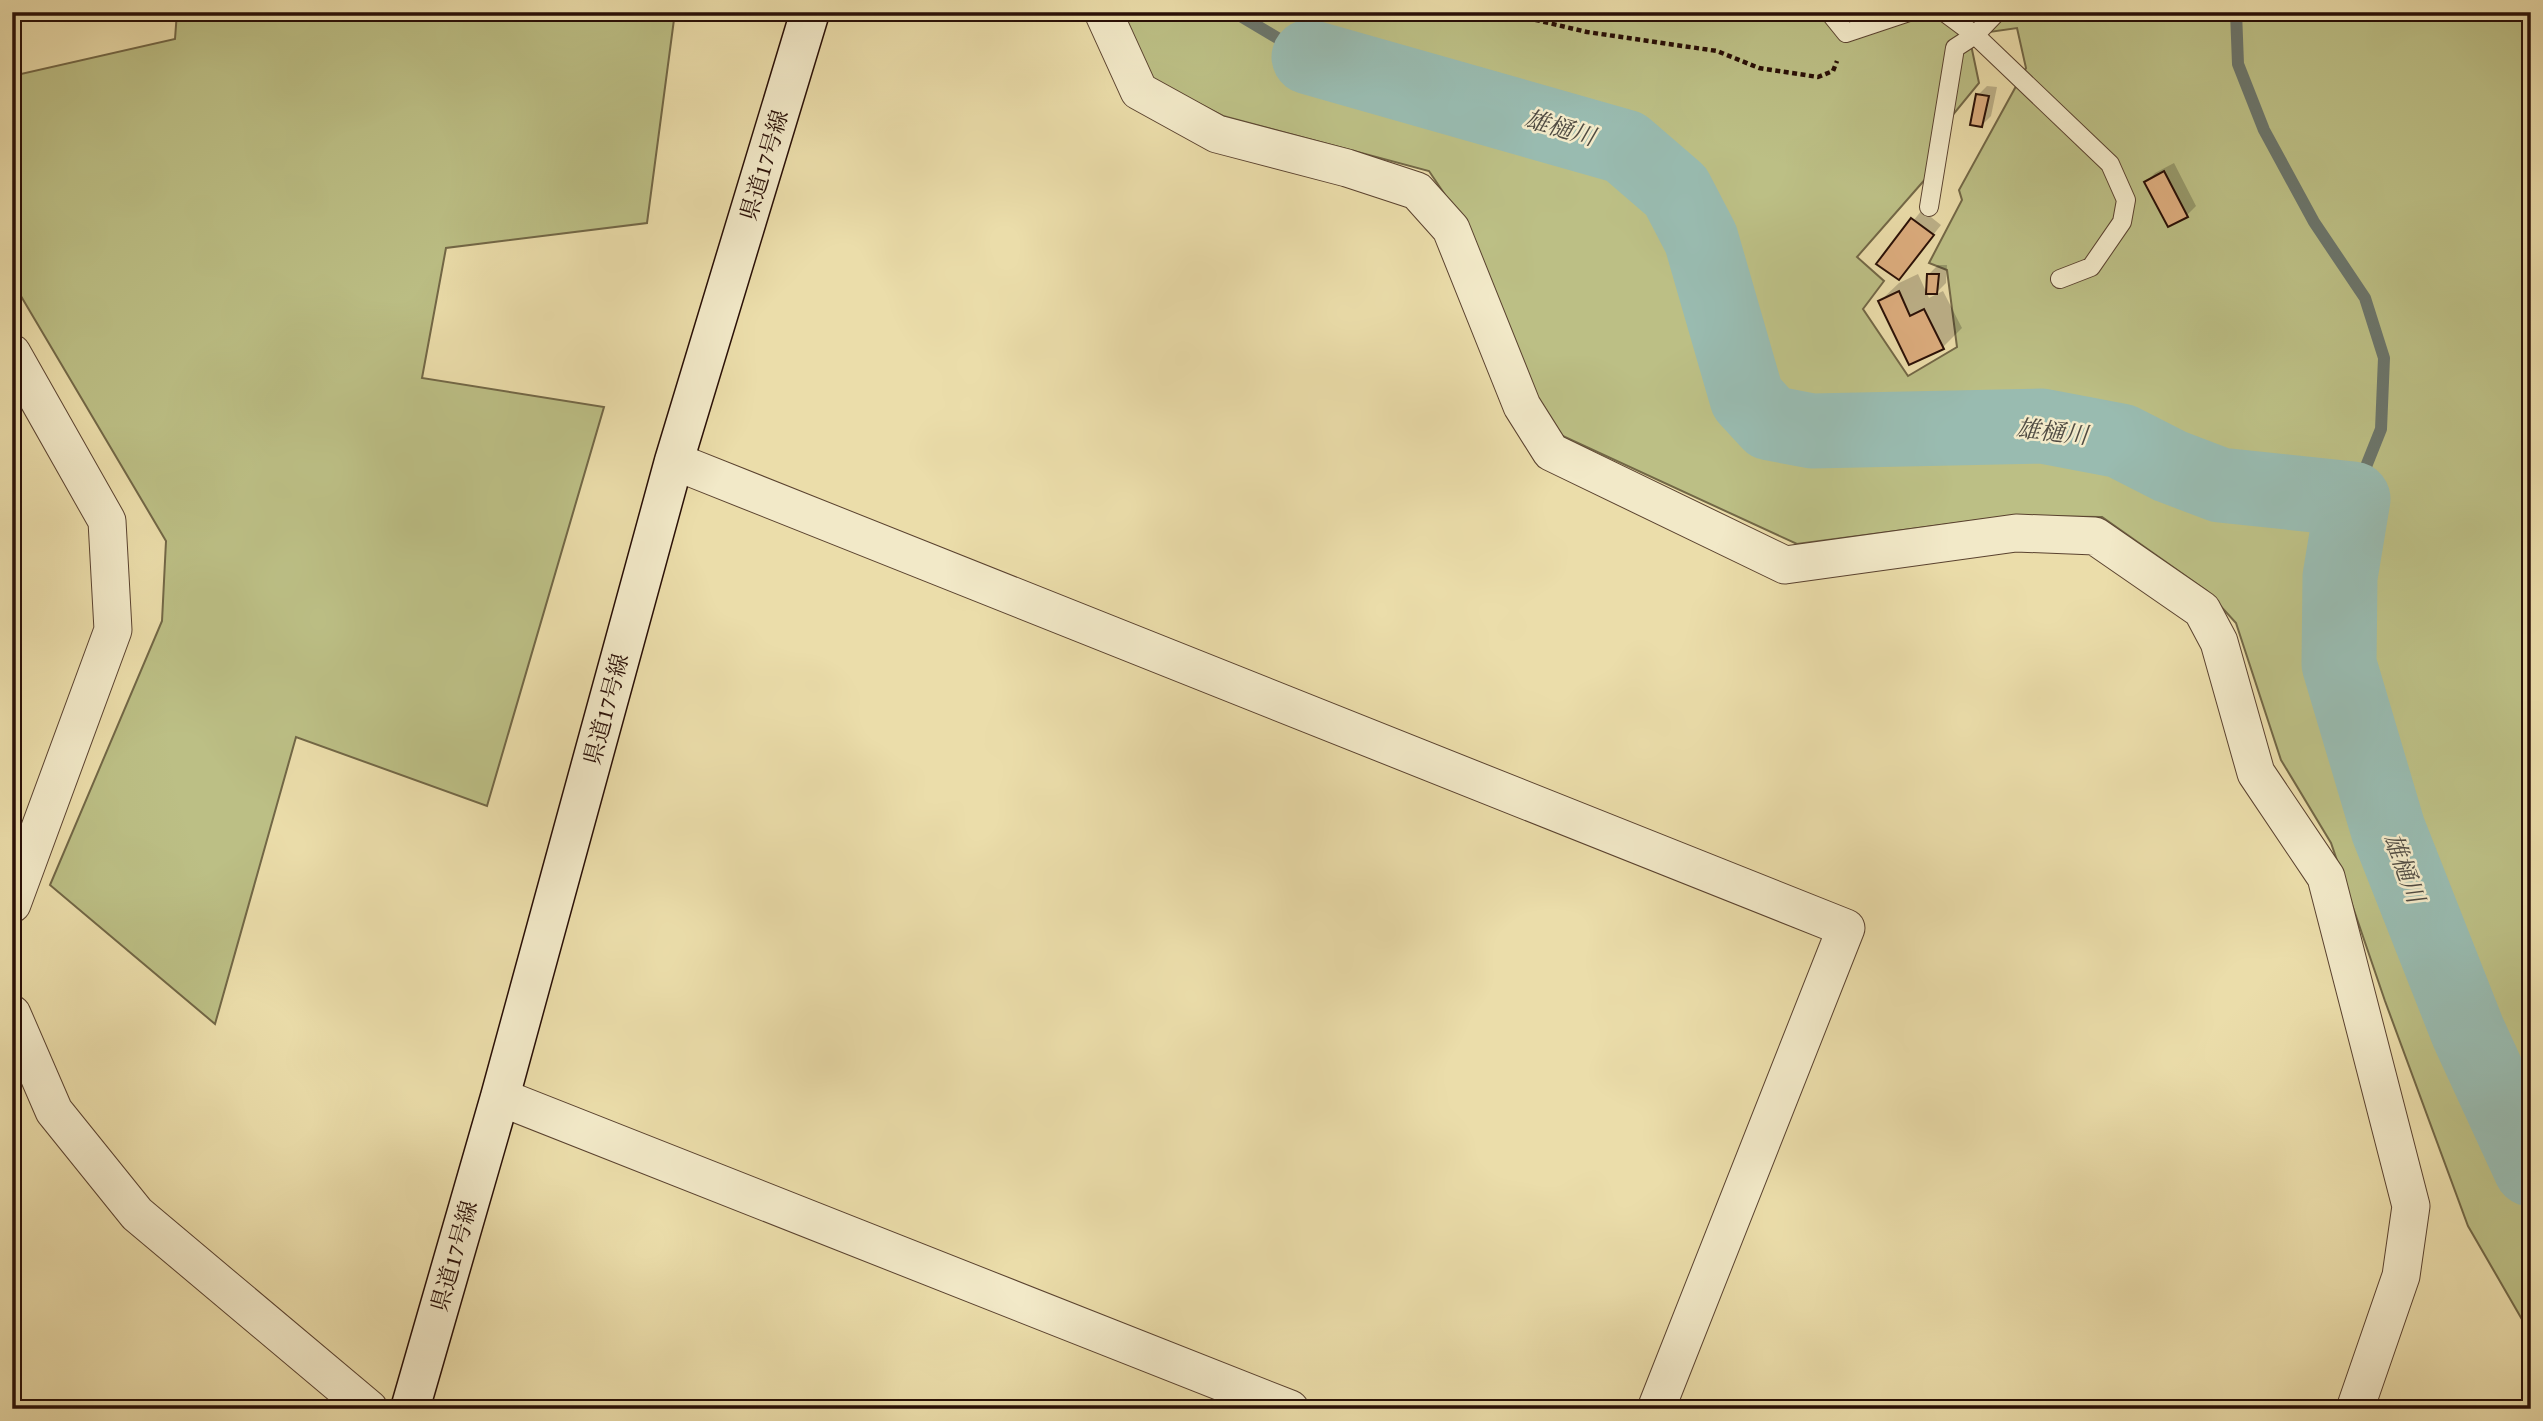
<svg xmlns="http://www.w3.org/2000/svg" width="2543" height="1421" font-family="'Gentium Book Plus','Noto Serif JP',serif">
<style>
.green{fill:#bcbf85;stroke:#726746;stroke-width:2;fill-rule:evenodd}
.shadow{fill:#0003}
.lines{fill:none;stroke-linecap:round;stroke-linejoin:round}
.stream{stroke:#6c766c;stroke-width:12}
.river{stroke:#99bbb0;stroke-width:75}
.building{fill:#ddad7e;stroke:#290f06;stroke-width:2}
.service-casing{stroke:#5a422f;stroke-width:20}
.minor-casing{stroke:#5a422f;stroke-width:39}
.secondary-casing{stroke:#290f06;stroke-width:41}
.path{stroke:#290f06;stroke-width:4.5;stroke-dasharray:5 3.5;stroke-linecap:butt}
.service{stroke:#f2e9c8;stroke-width:18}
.minor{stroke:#f2e9c8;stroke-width:37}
.secondary{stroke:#f2e9c8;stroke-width:38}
.labels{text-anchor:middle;stroke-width:5;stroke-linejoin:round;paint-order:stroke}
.street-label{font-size:23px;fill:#290f06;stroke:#f2e9c8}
.water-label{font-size:24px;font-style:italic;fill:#504b42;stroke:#f2e9c8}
</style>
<rect width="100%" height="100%" fill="#ebddaa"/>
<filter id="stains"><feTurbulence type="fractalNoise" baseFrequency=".00286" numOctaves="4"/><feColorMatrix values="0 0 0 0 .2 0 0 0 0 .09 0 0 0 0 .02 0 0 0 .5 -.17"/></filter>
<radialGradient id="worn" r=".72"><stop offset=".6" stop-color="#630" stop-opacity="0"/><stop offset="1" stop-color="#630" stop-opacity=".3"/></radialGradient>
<path class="green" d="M177,12H675L647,223L446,248L422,378L604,407L487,806L296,737L215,1024L50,885L162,621L166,541L12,281V76L175,39Z
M1121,12H2531V1335L2468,1226L2385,1001L2331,843L2281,760L2236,623L2207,591L2102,517L2010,516L1797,544L1554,432L1529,379L1468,229L1429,171L1223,116L1151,79ZM2017,28L2026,68L1959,190L1962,200L1929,263L1947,270L1957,347L1908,376L1863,309L1884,281L1857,257L1942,160V128L1979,83L1970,40L1961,36Z"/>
<path class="shadow" d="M1987,86L1997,87L1991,116L1982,125L1978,95Z
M2174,163L2196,206L2187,215L2146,182L2155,173Z
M1922,210L1941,225L1899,278L1879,263Z
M1938,265H1947L1946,283L1937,292L1929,274Z
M1918,274L1929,298L1943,291L1962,328L1943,347L1880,301L1899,283Z"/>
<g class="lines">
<path class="stream" d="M1234,12L1309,57
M2236,12L2238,64L2264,130L2314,222L2365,298L2384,358L2381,429L2353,499"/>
<path class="river" d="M1309,57L1625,147L1676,191L1701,239L1747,398L1770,423L1812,431L2042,426L2121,441L2170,466L2220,485L2353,499L2340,577L2339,664L2388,829L2468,1032L2531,1169"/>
</g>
<path class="building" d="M1843,12H1869L1853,25Z
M1976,94L1989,96L1982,127L1970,125Z
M2164,171L2188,217L2168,227L2144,182Z
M1911,218L1934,235L1899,280L1876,264Z
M1927,274H1939L1937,294H1926Z
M1899,291L1910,316L1924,309L1944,349L1909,365L1878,301Z"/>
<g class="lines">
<g class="service-casing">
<path id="service" d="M1829,12L1846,33L1909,12
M1944,12L1975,35L1997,12
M1929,207L1955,48L1975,35L2110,164L2126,200L2122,222L2091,267L2060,279"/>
</g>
<g class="minor-casing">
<path id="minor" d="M1103,12L1139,91L1217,134L1347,168L1417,191L1451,229L1522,406L1551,452L1785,565L2016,533L2095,536L2202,610L2219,642L2256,773L2326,877L2411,1206L2401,1276L2355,1409
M12,353L107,521L113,630L12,904
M674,461L1846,928L1656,1409
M12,1014L54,1111L137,1214L369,1409
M500,1097L1290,1409"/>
</g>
<g class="secondary-casing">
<path id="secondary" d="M410,1409L500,1097L674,461L810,12"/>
</g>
<path class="path" d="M1502,12L1587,32L1717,51L1759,68L1818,77L1833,71L1837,61"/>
<use href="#service" class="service"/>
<use href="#minor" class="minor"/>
<use href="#secondary" class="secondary"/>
</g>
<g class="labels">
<g class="street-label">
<text transform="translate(764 165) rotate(-73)" y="8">県道17号線</text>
<text transform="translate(606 709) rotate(-75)" y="8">県道17号線</text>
<text transform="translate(454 1256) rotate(-74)" y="8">県道17号線</text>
</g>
<g class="water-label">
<text transform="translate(1560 128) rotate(16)" y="8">雄樋川</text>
<text transform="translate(2052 432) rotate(6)" y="8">雄樋川</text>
<text transform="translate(2404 868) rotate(69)" y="8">雄樋川</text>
</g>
</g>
<rect width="2543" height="1421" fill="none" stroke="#ebddaa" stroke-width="42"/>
<rect x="14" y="14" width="2515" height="1393" fill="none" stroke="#290f06" stroke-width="3.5"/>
<rect x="21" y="21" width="2501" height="1379" fill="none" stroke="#290f06" stroke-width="2"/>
<rect width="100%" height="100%" filter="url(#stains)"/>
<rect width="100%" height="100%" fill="url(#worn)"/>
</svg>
